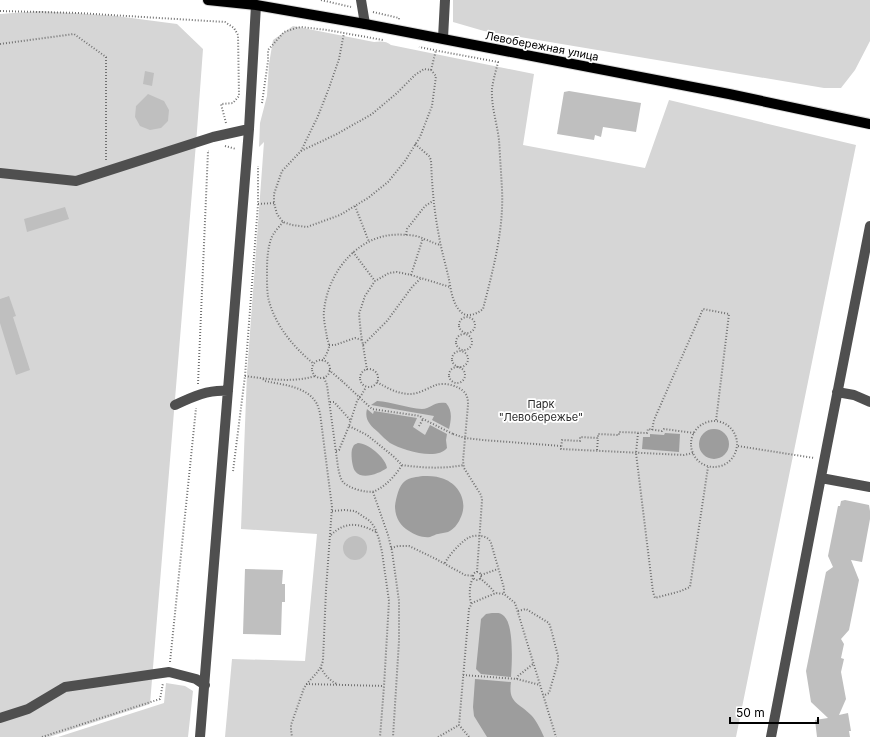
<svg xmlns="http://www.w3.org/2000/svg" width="870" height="737" font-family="Inter,sans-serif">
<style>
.green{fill:#d6d6d6}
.water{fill:#9d9d9d}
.building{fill:#bfbfbf}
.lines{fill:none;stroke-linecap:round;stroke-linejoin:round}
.major-casing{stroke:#dbdbdb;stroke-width:12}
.path{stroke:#717171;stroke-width:2;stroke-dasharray:1 2;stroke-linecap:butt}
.minor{stroke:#4f4f4f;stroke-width:10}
.major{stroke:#000;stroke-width:10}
.path-bridge{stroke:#717171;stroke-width:2;stroke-dasharray:1 2;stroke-linecap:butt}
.labels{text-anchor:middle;stroke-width:3.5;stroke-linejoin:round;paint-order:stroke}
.street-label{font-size:11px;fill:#000;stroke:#fff}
.park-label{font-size:11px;fill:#2d2d2d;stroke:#fff}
</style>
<rect width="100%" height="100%" fill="#fff"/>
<path class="green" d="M453,0H870V41L855,70L841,88H824L484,31L453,22Z
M41,11L116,16L177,24L203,49L197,131L150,704L49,737H0V14Z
M293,26L374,42C380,41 387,41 391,45L534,74L523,145L645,168L669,100L856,145L736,737H225L232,659L305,661L317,534L241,529L247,373L264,142L259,147L260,123L267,96L269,64L273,40Z
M166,683L185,686L193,691L188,737H58L164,703Z"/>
<path class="water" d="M377,401C392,402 407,408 422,409C431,409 433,401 446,403C453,411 451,420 449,429L432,420L434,416L371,405Z
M367,409L373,414L374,411L417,418L413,427L425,435L430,425L447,434L446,440L447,448C437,461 402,450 390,443C386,440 382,436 378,432C371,426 364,420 367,409Z
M699 444a15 15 0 1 1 30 0a15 15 0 1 1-30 0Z
M665,433L680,434L679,452L642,449L643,437H650V434L664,435Z
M358,443C368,443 386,458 387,468C380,473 362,481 355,471C352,467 350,451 353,447C354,444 356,444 358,443Z
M423,476C429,476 435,476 441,478C459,483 469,502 460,519C458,524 453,530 448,532C445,533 441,533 438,534C436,534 433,536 430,537C423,538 415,535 409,531C400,526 395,517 395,506C396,498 399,485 405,481C410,477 417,477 423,476Z
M492,613C497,613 500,612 504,616C514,625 512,663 511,677L481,674L476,669L481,619L486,614Z
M475,679L511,682C508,703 518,702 531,715C536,720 541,730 544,737H487L474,716L473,707Z"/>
<path class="building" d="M145,71L154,73L152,86L143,84Z
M569,91L641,103L636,132L603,127L601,137L595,135L594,140L557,134L564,92Z
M148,94L164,101L169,110L168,121L161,128L150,130L140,126L135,117L136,106Z
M65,207L69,219L27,232L24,219Z
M9,296L16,316L13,317L30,370L16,375L0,323V299Z
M845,500L869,505L870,511V519L862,562L851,560L859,580L849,630L841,639L844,644L841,658L844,659L841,672L846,699L839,715L848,713L851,731H849L850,737H817L815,720L828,718L811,702L806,671L826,572L833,567L828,556L838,506H840L841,501Z
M343 548a12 12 0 1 1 24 0a12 12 0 1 1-24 0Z
M245,569L283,570L282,584H285V602H282L281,635L243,634Z"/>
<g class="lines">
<g class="major-casing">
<path id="major" d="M208,0L256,5L365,24L729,94L870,124"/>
</g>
<path class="path" d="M321,0L351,7
M0,11L78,13L225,22L234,28L238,35L239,96L233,103L221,104L226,123
M373,12L399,18V20
M0,44L74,34L106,57V160
M431,70L436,50
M262,103L268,61V50L284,32L296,28L301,27L327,30L383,40
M415,144L429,156L431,160C432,186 434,211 439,236C441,249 445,262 448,275C451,287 451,302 461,312C467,318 477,314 483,309C493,270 504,230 502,189C501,173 500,156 499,140C497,123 491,106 492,89C493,80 496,71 498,62L444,52L419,47
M225,146L236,149
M301,151L337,134L372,114L397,93L415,75L424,69L431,70L436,76L432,106L420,137L405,161L388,182L368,198L340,215L307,227L292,225L283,222L277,214L274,203V194L282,171L301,151L318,116L329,88L339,59L344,33
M258,204L274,203
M355,206L369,242
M283,222C279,227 273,233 271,239C267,251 267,263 267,275C267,282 267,290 268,297C274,324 293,347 314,364
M406,235L407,229L425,206L433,201
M353,252L375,281
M411,275L423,238
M459 325a8 8 0 1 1 16 0a8 8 0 1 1-16 0Z
M456 342a8 8 0 1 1 16 0a8 8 0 1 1-16 0Z
M329,345H335L355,338L362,340
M363,345L387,321L412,287L421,278
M452 359a8 8 0 1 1 16 0a8 8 0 1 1-16 0Z
M312 369a9 9 0 1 1 18 0a9 9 0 1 1-18 0Z
M322,361C325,357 328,352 329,347C329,344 328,341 327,338C326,330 323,319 324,311C328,269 362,230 406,235C412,235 419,236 424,239C430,241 435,244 441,245
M449 375a8 8 0 1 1 16 0a8 8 0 1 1-16 0Z
M360 378a9 9 0 1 1 18 0a9 9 0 1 1-18 0Z
M329,370L342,381
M367,370L363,345L361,334L359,314L365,296L375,281L389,273L397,272L411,275L450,287
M245,376C267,379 293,383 315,376
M324,378L327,385L338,467C339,472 340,478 343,482C348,488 368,494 375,491C386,486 396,475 402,465
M263,379L265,381C283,385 307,386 317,404C318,406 319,410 320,413L332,507L326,590L323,660C321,672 310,678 304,688L291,725V730L292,737
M377,382C387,388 398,394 410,394C419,394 428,388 436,385C445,382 460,386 465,393C468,397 468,401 468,405L463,461L464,468L481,495L482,500L477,572
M198,384L208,151H209
M330,402H334L351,421
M691 444a23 23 0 1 1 46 0a23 23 0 1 1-46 0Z
M349,426L367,435L393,456L402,465C422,468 443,469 464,465
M419,426L423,419
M652,430L654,420L703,309L729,314L716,421
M638,433L636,453L653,592L655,598L681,591L690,587L708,467
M453,434L465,438L483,440L561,446
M738,446L814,458
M597,450L598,438
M336,451L339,450L349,426L357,401L362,394L366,387
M693,453L684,455L561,449L562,440L580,441V437L598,438V434L619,435V432L647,433L648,429L662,431L664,429L694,433
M233,471L245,376L258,204V166
M373,492L388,535L392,551L399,601V641L393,737
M332,511L344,510L355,511L370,521L375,528L379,539L382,552L389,601L384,686L380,737
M331,535C345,521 359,523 376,532
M391,548L398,546H409L436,559L465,575L474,576
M445,563C448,556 461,542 468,538C473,535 482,535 487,538C489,539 490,541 491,543L504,588V594
M473 576a4 4 0 1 1 8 0a4 4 0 1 1-8 0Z
M481,575L498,569
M480,578L490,587L495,593
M471,603C469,596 469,583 474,577
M518,611L526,609L544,620L549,623L551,629L558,656V662L549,693L543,696
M170,662L196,408
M321,668C325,675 329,680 337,684
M463,675L517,679L540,685
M517,679L518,676L533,664
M306,684L384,686
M42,737L160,699L163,683
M438,737L459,725
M469,737L459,725L469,609L472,603L496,593L504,594L515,603L556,737"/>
<path class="minor" d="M361,0L365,24
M443,38L445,0
M0,173L76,181L213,137L249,129
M837,392L854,395L870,402
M175,405C192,397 209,389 228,391
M821,478L870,487
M0,718L28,709L65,687L169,672L196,679L205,685
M200,737L249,129L256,5
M771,737C804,567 836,396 870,226"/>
<use href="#major" class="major"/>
<path class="path-bridge" d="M342,381L372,409L420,416L423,419L453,434"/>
</g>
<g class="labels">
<g class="street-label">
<text transform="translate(542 46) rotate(11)" y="4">Левобережная улица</text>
</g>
<g class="park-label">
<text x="541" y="408">Парк<tspan x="541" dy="13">"Левобережье"</tspan></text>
</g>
</g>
<path d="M730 717v6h88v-6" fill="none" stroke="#000000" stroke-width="2"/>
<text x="736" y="717" font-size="12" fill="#000000" stroke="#ffffff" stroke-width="3" paint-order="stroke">50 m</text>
</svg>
